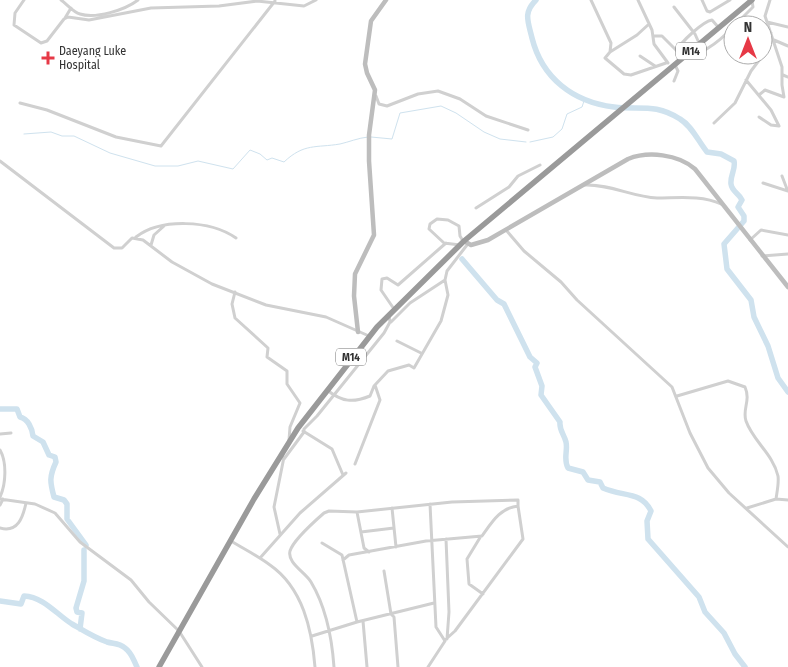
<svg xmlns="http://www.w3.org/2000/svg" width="788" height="667" font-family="'Fira Sans Condensed',sans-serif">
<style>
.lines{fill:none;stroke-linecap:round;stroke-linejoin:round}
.stream{stroke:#cfe2ee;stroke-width:1}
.river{stroke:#cfe2ee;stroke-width:5.5}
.street{stroke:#d0d0d0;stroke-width:3}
.secondary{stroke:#bdbdbd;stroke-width:4.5}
.highway{stroke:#9a9a9a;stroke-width:5.5}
.poi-dot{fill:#e63946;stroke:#fff;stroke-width:2}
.labels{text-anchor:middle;stroke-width:5;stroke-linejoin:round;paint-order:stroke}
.shield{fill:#fff;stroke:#707070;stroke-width:1}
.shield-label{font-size:11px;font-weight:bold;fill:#333}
.poi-label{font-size:12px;fill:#333;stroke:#fff;text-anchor:start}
</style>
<rect width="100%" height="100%" fill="#fff"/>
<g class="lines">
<path class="stream" d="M24,134L51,132L62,136H74L110,153L155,166H178L198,161L233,169L250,150L260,154L267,160L272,158L284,162C304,143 316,148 340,144C349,142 358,138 368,137
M371,137L392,139L400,113L441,106L456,113L484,132L500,139L526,142
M530,142L553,137L562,129L567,114L582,107L585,98"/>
<path class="river" d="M536,0C523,13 528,21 532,38C542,78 573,102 614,107C640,110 655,103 680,119C692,126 698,141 707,152L721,154L734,161C736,169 730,175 731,184C732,192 739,193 742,200L738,207L744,216V221L724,244L727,269L751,300L754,317L768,346L778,378L788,392
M462,259L497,300L504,304L530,357L537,363L535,367L542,386L541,395L560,422C559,430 564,434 566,442C568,451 563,459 568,468L583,472L588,480L600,482L603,488C623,497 641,491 651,511L647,521L648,539L699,597L705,612L724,633L735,654L745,667
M0,409H17L20,417C28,419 32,428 33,436L43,442L49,455L55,457L56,462C49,477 50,482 54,497L64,500L67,504V519L86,545
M0,601L21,604L24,596C44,597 56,614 72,624C84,631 95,638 107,642C114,644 119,643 125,648C132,653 133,659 137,667
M80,629L82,613L77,612L76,608L84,581V550"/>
<path class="street" d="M24,0L15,13L14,25L41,43L47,41L64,19L68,17L89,20L151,8L219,6L257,1L304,6L316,0
M61,0C67,4 73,12 80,14C96,19 125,10 138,0
M591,0L611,43L610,52L605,58L624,74L631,75L666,63
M638,0L652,30L654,44L668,63
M702,0L707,11L710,12L730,0
M674,7L695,34L699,43
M65,18L71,8
M767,22L788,27
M735,25L753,7L752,1
M653,36H662L683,57C703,55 720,41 733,27
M774,40L788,46
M677,51C680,42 704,21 712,20L719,28
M610,52L637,35L649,24
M763,54L771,33
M640,56L655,66
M783,75L788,77
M746,80L771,110L779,126
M674,81L678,71L675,65
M759,95L765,90L784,97L782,85V67L765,16L770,0
M376,96L379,104L387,106L418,94L438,91L460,99L486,116L528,130
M20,103L47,110L116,137L161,146L275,1
M759,117L771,125L779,126
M714,123L735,103L751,71L763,55
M0,161L114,248H122L132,238L143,240L172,262L212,284L266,305L326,317L369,336
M782,176L787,189
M763,183L788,191
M585,185C610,184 633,197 657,198C678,198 702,195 721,204
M476,208L509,187L518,176L540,165
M506,230L524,251L561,282L577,300L672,387L690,433L708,468L729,493L788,547
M136,237C161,218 210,220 236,238
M750,240L761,230L788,235
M151,245L154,235L164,226
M460,245L444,243L429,229L430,224L437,219L448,220L459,226L460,236L463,241
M762,256L788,254
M235,292L232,304L235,318L268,348L267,357L287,371V384L300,403L290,427L289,440
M394,309L381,290L382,279L387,278L398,285L446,243
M391,322L410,303L445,280
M397,341L421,353
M327,390C342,402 353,403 370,396L374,386L388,371L409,365L414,368L441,321L448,295L445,280L447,271L467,245
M677,396L728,381L745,387C751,401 742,409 746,421C753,441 773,454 778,476C779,483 777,492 776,499
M303,431L332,449L343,475
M0,434L11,433
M0,450C7,462 6,484 0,497
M284,459L304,432V429L317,416L384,333L390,322L389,315
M355,464L380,400L375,385
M0,499L35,504L55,513L80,542L131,580L149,602L179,631L202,667
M0,505L3,499
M392,508L396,547
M747,508L776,499L788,500
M357,512L364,548L369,552
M0,528C18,533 23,517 26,503
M361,532L394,528
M280,534L274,507L284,457
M481,536L467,559L469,584L483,594
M446,539L449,612L447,639
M231,541C244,549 258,556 270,565C303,588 312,630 315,667
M322,543L342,555L357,622
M260,558L300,513L346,473
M384,571L391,614L394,617L398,667
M363,621L367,667
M312,636L357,622L434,603
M445,640L455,631L523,539L518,506
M334,667C332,639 326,607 311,582C305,572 287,563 290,551C293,541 316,520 324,513L329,511L357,512L452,502L518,500V506C500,508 492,522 482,536L426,541L349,555L343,560
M428,667L445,641L436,627L430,504"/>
<path class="secondary" d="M464,241L471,245L488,240L628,159C648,151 678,154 695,169L788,287
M358,332L354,296L355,274L374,235L369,161V135L375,90L367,73L365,64L371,21L386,0"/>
<path class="highway" d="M159,667L254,499L298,428L377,327L464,241L752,0"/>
</g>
<path class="poi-dot" d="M45.5 50.5h5v5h5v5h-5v5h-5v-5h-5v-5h5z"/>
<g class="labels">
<g class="shield">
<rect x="676" y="42.5" width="30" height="17" rx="4"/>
<rect x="336" y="348.5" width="30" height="17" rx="4"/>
</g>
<g class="shield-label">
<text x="691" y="55">M14</text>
<text x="351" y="361">M14</text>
</g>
<g class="poi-label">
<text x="59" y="55">Daeyang Luke<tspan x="59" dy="14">Hospital</tspan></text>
</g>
</g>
<g transform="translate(748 40)"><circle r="24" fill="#ffffff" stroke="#adadad"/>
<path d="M0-4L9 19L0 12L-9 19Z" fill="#e63946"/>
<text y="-8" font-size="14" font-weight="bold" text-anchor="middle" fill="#333333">N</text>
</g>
</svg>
